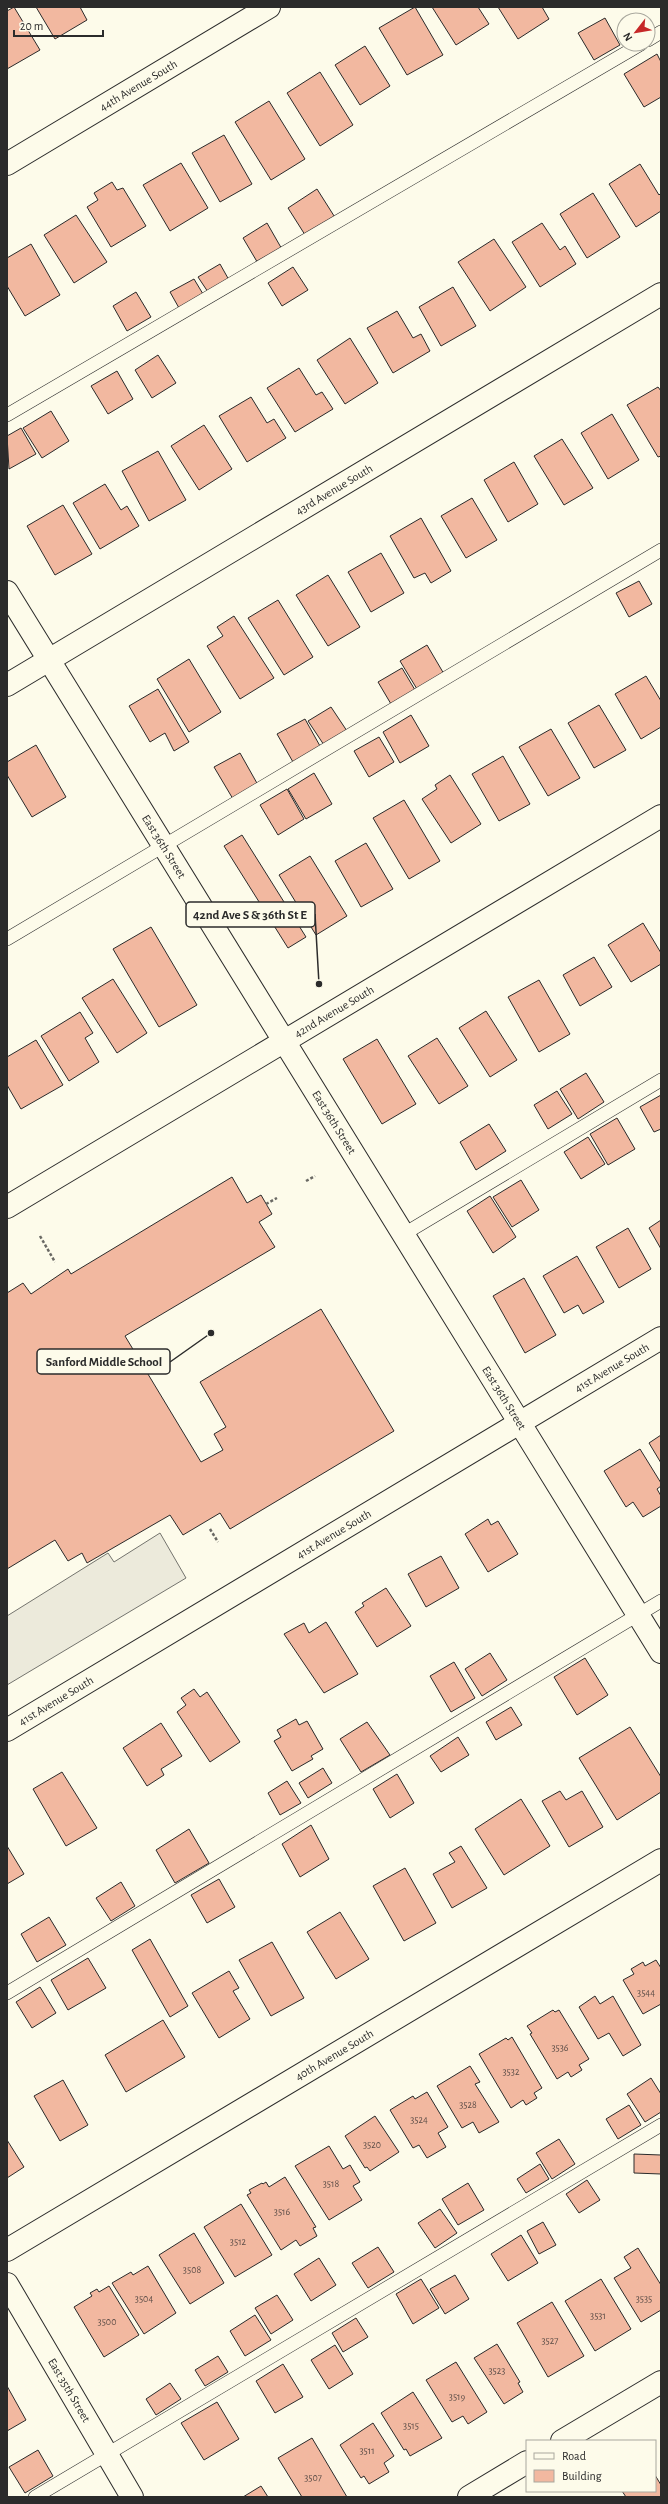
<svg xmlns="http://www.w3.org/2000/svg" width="668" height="2504" font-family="'Alegreya Sans',sans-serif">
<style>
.parking{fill:#eceadb;stroke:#74746e}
.building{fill:#f2b8a0;stroke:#2b2b2b}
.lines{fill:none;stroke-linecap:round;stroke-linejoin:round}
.lane-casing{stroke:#2b2b2b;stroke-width:14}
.street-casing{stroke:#2b2b2b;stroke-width:24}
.secondary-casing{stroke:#2b2b2b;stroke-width:24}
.path{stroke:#6a6964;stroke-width:2.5;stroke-dasharray:3 2;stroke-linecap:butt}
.lane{stroke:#fdfbea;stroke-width:13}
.street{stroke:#fdfbea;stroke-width:22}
.secondary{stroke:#fdfbea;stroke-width:22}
.labels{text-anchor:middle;stroke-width:3;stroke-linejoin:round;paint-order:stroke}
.number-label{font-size:10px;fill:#5d4e48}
.street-label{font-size:12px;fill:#2b2b2b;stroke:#fdfbea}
.leader{fill:none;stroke:#2b2b2b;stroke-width:1.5}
.callout-dot{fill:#2b2b2b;stroke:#fdfbea;stroke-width:1.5}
.callout{fill:#fdfbea;stroke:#2b2b2b;stroke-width:1.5}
.callout-label{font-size:13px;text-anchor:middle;font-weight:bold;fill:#2b2b2b}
</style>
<rect width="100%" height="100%" fill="#fdfbea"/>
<path class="parking" d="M160,1533L186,1578L7,1685V1616L108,1553L114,1562Z"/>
<path class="building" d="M14,7L40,50L7,69V11Z
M36,7H80L87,20L55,39Z
M415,7L443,55L407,75L379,28Z
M432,7H478L489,24L456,45Z
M498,7H542L549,19L518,39Z
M605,18L620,45L594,60L578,33Z
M365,46L390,86L360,105L335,65Z
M657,54L661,62V97L644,107L624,74Z
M320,72L353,125L320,146L287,93Z
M269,101L305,159L271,180L235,122Z
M224,135L252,184L220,202L192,153Z
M181,163L208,208L170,231L143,185Z
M640,164L659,195L661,193V211L636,227L609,184Z
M112,182L117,190L123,188L146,226L111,247L87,207L98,200L94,193Z
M317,189L336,219L307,238L288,208Z
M593,193L620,237L587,258L560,214Z
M76,215L107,262L74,283L44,235Z
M267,223L283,251L259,265L243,238Z
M542,223L560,250L565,246L576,264L540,287L512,242Z
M494,239L526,287L490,311L458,262Z
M31,244L60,295L25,316L7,286V258Z
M220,264L229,280L208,292L198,277Z
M293,267L308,290L282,306L268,283Z
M194,279L203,294L179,308L170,292Z
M453,287L476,326L441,346L419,307Z
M136,292L151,317L127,331L113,306Z
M397,311L413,338L421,334L430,351L393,373L367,328Z
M350,338L378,383L345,404L317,360Z
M158,355L176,383L152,398L135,370Z
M299,368L316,395L322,392L333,409L295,432L267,388Z
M117,371L133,399L108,414L91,386Z
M658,387L661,391V456L658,457L627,405Z
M251,397L267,423L274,419L286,438L247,462L219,416Z
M51,411L69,441L42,458L23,428Z
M612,414L639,460L608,479L581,433Z
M204,425L232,469L199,490L171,446Z
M21,428L36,454L9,469L7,436Z
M562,439L593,488L564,505L534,456Z
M158,451L186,500L149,521L122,471Z
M514,462L538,504L508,522L484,480Z
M105,484L121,510L127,506L139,526L100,549L73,503Z
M472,498L497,540L466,558L441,516Z
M63,505L92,554L55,575L27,526Z
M421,518L451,571L431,583L425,573L414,578L390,536Z
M381,553L404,593L371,612L348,572Z
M328,575L360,627L328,646L296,595Z
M639,581L652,604L629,617L616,593Z
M278,600L313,657L284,675L248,618Z
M234,616L274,678L240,699L207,646L223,636L217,627Z
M427,645L444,674L417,689L400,661Z
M189,659L221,712L189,732L157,679Z
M402,668L415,690L391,704L378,682Z
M646,676L661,701V727L641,739L615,694Z
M158,689L189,742L174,751L165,733L150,742L129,706Z
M599,705L626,750L594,768L568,723Z
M331,707L347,731L324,745L308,721Z
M411,715L429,746L400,763L383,732Z
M305,719L320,746L293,762L277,734Z
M551,729L580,778L548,796L519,747Z
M379,737L394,762L369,777L354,751Z
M36,745L66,797L32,817L7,775V762Z
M240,753L258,785L233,799L214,767Z
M503,756L530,804L499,821L472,774Z
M314,773L332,804L306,819L288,789Z
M450,775L481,824L451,843L422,799L437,789L435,785Z
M287,789L304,819L278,835L260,805Z
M404,800L440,861L409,879L373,818Z
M242,835L306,937L288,948L224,846Z
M366,843L393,889L361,907L335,861Z
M310,856L347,916L316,935L279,875Z
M643,923L661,953V964L631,982L608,945Z
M151,927L197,1005L159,1027L113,949Z
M594,957L612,987L580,1006L563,975Z
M113,979L147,1033L117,1053L82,998Z
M539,980L570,1034L539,1052L508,997Z
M486,1011L517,1060L490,1077L459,1028Z
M80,1012L93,1033L85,1038L99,1062L69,1081L41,1036Z
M437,1038L468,1086L439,1104L408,1056Z
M377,1039L416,1104L382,1124L343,1059Z
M36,1040L63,1085L21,1109L7,1085V1057Z
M586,1073L604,1102L578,1119L560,1089Z
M557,1091L572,1114L548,1129L534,1105Z
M661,1095V1129L654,1132L640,1107Z
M617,1118L635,1149L608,1165L590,1134Z
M489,1124L506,1151L476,1170L460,1142Z
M588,1137L605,1164L581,1179L564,1152Z
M232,1177L247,1203L261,1195L272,1214L259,1222L275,1247L125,1336L201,1462L223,1450L214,1434L226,1427L200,1382L321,1309L394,1431L230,1529L220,1513L183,1535L170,1515L87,1563L82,1553L68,1561L55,1540L7,1569V1293L23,1283L31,1294L68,1269L71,1274Z
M521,1180L539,1210L512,1227L493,1197Z
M490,1196L516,1237L493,1253L467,1211Z
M661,1220V1249L649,1228Z
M628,1228L651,1269L619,1288L596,1247Z
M577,1256L604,1302L583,1314L578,1305L564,1313L543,1276Z
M524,1278L556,1335L525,1353L493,1296Z
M661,1435V1463L649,1443Z
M640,1449L661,1483V1486L657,1489L661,1496V1506L643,1517L633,1502L626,1507L604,1471Z
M488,1519L491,1525L498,1521L518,1554L488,1572L465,1534Z
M441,1556L459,1588L426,1607L408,1574Z
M386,1588L411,1626L377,1647L355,1612L364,1606L362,1603Z
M326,1622L358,1674L324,1693L284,1634L304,1623L309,1633Z
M490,1653L507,1680L482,1696L465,1669Z
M585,1658L608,1695L577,1715L554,1677Z
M454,1662L475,1698L451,1712L430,1676Z
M194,1689L200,1697L207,1692L240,1742L210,1762L177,1712L186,1705L181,1698Z
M511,1707L522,1725L496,1740L486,1722Z
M296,1719L299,1725L307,1721L323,1749L311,1756L313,1759L292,1771L274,1741L281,1737L277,1730Z
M367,1722L390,1755L361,1772L340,1739Z
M161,1723L182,1756L161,1769L164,1775L147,1786L123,1748Z
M630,1727L661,1777V1792L617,1820L579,1758Z
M458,1737L469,1755L441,1772L430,1756Z
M323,1768L332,1783L308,1798L299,1783Z
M62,1772L97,1828L66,1846L33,1789Z
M397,1774L414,1803L390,1818L373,1789Z
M287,1781L301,1803L280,1815L268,1793Z
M560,1791L566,1800L582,1791L603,1827L569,1847L542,1801Z
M521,1799L550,1846L504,1875L475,1829Z
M311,1825L329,1859L300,1877L282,1844Z
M189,1829L209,1863L175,1883L156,1850Z
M7,1846L24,1874L7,1884Z
M461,1846L487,1888L452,1908L433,1874L455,1862L449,1853Z
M405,1868L436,1923L404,1941L373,1886Z
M219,1879L235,1907L207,1923L191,1895Z
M121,1882L135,1906L111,1921L96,1898Z
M340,1912L369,1959L336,1979L307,1932Z
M49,1917L66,1945L37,1962L21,1934Z
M150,1939L188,2006L170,2017L132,1950Z
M272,1942L304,1998L271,2016L239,1960Z
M88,1958L106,1988L68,2010L51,1980Z
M656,1960L661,1968V2004L643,2014L623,1980L634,1974L631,1969L643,1962L645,1966Z
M229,1971L239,1988L233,1991L250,2019L219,2038L192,1993Z
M40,1987L56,2013L32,2028L16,2002Z
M595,1996L600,2004L613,1996L641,2045L623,2056L609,2033L598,2039L579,2007Z
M553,2010L555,2012L559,2010L589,2059L579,2065L582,2070L571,2077L568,2072L557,2079L530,2034L532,2033L527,2026Z
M163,2020L185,2057L126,2092L105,2055Z
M512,2037L542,2088L534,2093L537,2098L526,2105L523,2100L511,2108L479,2054L506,2038L508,2040Z
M470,2066L480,2082L475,2084L499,2122L479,2133L473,2122L462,2128L437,2086Z
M651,2078L661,2094V2112L645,2122L627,2094Z
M63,2080L88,2125L60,2141L34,2096Z
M427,2092L448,2127L438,2133L446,2147L427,2158L419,2145L413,2148L390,2110L413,2096L415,2099Z
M629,2105L641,2125L618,2139L606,2119Z
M375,2116L399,2152L370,2171L367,2167L365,2168L345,2136Z
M559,2139L575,2164L552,2179L536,2153Z
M7,2140L24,2167L7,2178Z
M329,2146L343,2169L350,2165L360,2182L353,2186L362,2200L329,2220L295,2166Z
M634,2154L661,2155V2174L634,2173Z
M540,2164L549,2179L526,2193L517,2179Z
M285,2177L316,2227L313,2228L317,2236L300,2246L296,2240L281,2250L247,2195L251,2193L249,2190L262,2183L263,2184L266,2182L269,2187Z
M587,2180L600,2200L579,2213L566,2194Z
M468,2183L484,2210L458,2225L442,2199Z
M241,2204L272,2255L235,2277L204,2227Z
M440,2209L457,2233L435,2248L418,2223Z
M543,2222L556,2245L539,2254L527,2231Z
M194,2233L224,2283L190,2304L159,2255Z
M521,2235L538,2263L508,2281L491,2254Z
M378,2247L394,2272L368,2288L352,2263Z
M638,2248L661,2285V2310L641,2322L614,2278L631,2268L624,2257Z
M319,2258L336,2285L311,2301L294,2274Z
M148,2266L176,2313L144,2334L112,2283L131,2272L133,2275Z
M455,2275L469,2299L445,2314L430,2289Z
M421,2279L439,2308L413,2324L396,2294Z
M601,2279L631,2329L595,2351L565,2301Z
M109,2286L139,2335L104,2357L74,2307L92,2296L90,2293L97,2289L99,2292Z
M277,2295L293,2320L271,2334L255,2308Z
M552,2302L584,2356L548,2377L517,2323Z
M255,2315L271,2340L245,2356L230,2331Z
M356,2318L368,2337L343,2352L332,2333Z
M497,2344L520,2382L518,2383L523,2392L504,2404L474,2358Z
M335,2345L353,2374L329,2389L311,2360Z
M218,2356L228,2372L205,2386L195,2370Z
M456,2362L487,2412L468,2424L463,2416L452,2422L426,2380Z
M283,2364L303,2397L275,2413L256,2381Z
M170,2383L181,2399L156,2415L146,2399Z
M7,2386L26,2420L7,2431Z
M413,2392L442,2438L410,2456L406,2449L404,2450L381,2413Z
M217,2402L239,2439L204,2460L181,2423Z
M373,2423L394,2456L384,2463L389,2472L369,2484L364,2476L361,2478L340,2445Z
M312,2438L347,2497H302L278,2458Z
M38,2450L53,2476L25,2493L9,2467Z
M655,2475L661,2485V2497H626L622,2491H655Z
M261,2486L268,2497H243Z"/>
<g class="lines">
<g class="lane-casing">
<path id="lane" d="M648,40L661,32
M7,415L641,44
M7,939L661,550
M404,1234L661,1080
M7,1993L661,1601
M35,2497L661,2125"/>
</g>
<g class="street-casing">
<g id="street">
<path id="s1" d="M7,164L269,7"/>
<path id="s2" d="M7,592L661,1652"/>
<path id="s3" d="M7,685L661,294"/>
<path id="s4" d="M7,1730L661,1338"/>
<path id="s5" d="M7,2250L661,1860"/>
<path d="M562,2441L661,2382"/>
<path d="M469,2497L527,2462"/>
</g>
</g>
<g class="secondary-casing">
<g id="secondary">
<path id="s6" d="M7,1207L661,816"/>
<path id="s7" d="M7,2284L132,2497"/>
</g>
</g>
<path class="path" d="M306,1181L315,1176
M266,1204L277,1198
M40,1236L55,1262
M210,1529L218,1542"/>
<use href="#lane" class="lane"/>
<use href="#street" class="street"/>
<use href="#secondary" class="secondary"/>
</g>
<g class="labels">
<g class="number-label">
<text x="646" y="1996">3544</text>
<text x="560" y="2051">3536</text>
<text x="511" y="2075">3532</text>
<text x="468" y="2108">3528</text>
<text x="419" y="2123">3524</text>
<text x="372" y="2148">3520</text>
<text x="331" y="2187">3518</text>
<text x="282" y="2215">3516</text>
<text x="238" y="2245">3512</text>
<text x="192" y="2273">3508</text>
<text x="144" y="2302">3504</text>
<text x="644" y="2302">3535</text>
<text x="598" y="2319">3531</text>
<text x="107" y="2325">3500</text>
<text x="550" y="2344">3527</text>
<text x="497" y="2374">3523</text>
<text x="457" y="2400">3519</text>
<text x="411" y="2429">3515</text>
<text x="367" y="2454">3511</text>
<text x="313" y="2481">3507</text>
</g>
<g class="street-label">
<text dy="4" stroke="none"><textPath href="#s1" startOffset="153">44th Avenue South</textPath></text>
<text dy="4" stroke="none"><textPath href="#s3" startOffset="381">43rd Avenue South</textPath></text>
<text dy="4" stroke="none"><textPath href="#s2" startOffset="299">East 36th Street</textPath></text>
<text dy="4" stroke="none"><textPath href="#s6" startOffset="381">42nd Avenue South</textPath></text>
<text dy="4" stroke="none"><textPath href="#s2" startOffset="623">East 36th Street</textPath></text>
<text dy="4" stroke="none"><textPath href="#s4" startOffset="705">41st Avenue South</textPath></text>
<text dy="4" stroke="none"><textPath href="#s2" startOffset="947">East 36th Street</textPath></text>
<text dy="4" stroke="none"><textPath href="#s4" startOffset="381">41st Avenue South</textPath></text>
<text dy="4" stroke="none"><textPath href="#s4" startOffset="57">41st Avenue South</textPath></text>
<text dy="4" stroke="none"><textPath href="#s5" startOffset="381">40th Avenue South</textPath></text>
<text dy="4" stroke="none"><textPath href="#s7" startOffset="123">East 35th Street</textPath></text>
</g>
</g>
<path class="leader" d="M319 984L315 914M211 1333L170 1362"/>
<g class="callout-dot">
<circle cx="319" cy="984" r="4"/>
<circle cx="211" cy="1333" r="4"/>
</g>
<g class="callout">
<rect x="186" y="902" width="129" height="25" rx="4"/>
<rect x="37" y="1349" width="133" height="25" rx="4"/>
</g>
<g class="callout-label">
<text x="250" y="919">42nd Ave S &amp; 36th St E</text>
<text x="104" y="1366">Sanford Middle School</text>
</g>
<rect width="668" height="2504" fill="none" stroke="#2b2b2b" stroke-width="16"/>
<rect x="526" y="2440" width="130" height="52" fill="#fdfbea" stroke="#a9a89e"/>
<rect x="534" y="2453" width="20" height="6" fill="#fdfbea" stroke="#a9a89e"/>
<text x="562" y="2460" font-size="12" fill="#2b2b2b">Road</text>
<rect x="534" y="2470" width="20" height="12" fill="#f2b8a0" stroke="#a9a89e"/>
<text x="562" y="2480" font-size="12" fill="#2b2b2b">Building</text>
<g transform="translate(636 32) rotate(239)"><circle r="19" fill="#fdfbea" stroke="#a9a89e"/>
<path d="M0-3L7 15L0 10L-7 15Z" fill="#c62828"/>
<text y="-6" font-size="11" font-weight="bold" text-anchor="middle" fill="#2b2b2b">N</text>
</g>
<path d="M14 30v6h89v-6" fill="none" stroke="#2b2b2b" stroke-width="2"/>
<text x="20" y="30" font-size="12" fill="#2b2b2b" stroke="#fdfbea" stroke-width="3" paint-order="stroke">20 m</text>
</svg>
